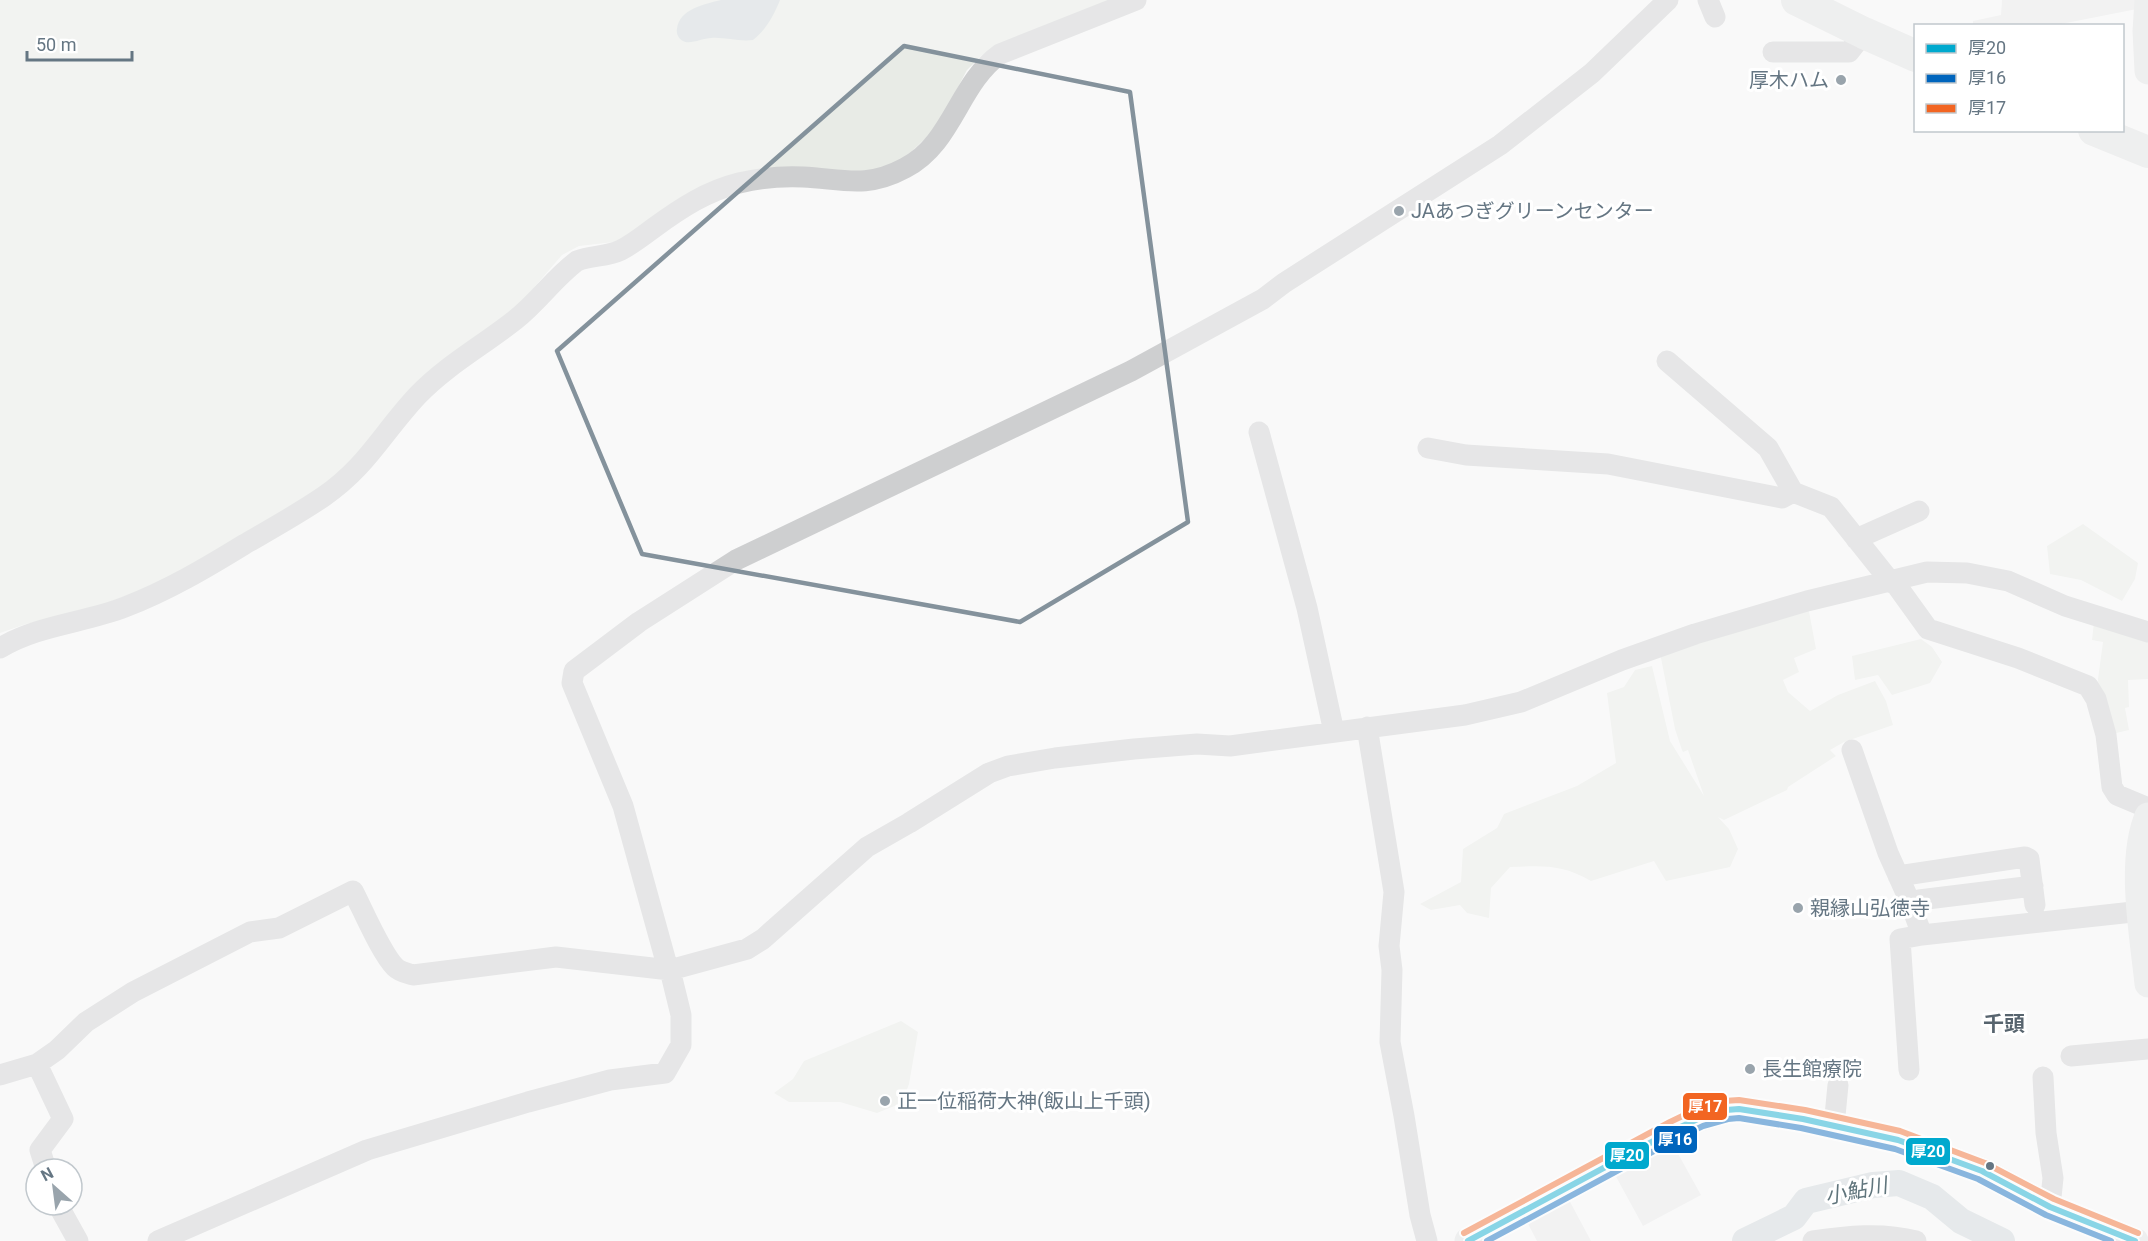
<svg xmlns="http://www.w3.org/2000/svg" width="2148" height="1241" font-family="Roboto,'Noto Sans JP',sans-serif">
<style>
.built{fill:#e8e9e9}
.green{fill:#e8ebe6}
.water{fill:#ced6d9}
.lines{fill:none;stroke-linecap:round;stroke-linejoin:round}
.river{stroke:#ced6d9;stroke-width:26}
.minor{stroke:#cecfd0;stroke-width:21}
.major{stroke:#e1e2e2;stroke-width:27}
.highway{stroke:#e1e2e2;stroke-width:32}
.bus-1-casing{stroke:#fff;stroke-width:10}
.bus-2-casing{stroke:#fff;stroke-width:10}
.bus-3-casing{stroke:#fff;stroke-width:10}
.bus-1{stroke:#00a9ce;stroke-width:6}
.bus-2{stroke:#0065bd;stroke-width:6}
.bus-3{stroke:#f26522;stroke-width:6}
.marked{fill:none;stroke:#84929c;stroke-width:4.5;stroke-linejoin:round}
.poi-dot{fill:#99a4ac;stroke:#fff;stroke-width:2}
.bus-dot{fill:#657683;stroke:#fff;stroke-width:2}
.labels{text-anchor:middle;stroke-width:6;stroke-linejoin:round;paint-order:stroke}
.poi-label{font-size:20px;fill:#657683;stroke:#fff;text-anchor:start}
.neighbourhood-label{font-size:21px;font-weight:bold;fill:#57646e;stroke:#fff}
.water-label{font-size:21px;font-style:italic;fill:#60757c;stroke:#fff}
.line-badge{stroke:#fff;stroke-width:2}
.badge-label{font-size:16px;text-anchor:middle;font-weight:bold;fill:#fff}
</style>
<rect width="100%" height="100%" fill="#f9f9f9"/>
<path class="built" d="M2002,0H2137V9L2056,25H1973V21L2001,15Z
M1671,1141L1701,1195L1643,1226L1614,1173Z
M1568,1198L1591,1241H1537L1526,1220Z"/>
<path class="green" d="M0,0H1112L999,44L981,56L967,70L937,127L907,156L889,166L867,173L774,168L614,242L579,246L562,255L525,298L356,459L316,492L162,582L86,611L26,624L0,633Z
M2083,524L2138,563L2135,579L2122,601L2081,580L2050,574L2047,546Z
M1808,606L1816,649L1794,658L1799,672L1783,680L1788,692L1810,711L1838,695L1875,681L1886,701L1893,725L1844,742L1830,750L1836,756L1788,787L1787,790L1724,820L1718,817L1729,829L1738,849L1730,867L1666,881L1654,861L1591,881C1561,864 1543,866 1510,867L1491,888L1489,918L1467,913L1460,905L1431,910L1420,904L1461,882L1463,849L1497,828L1504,814L1577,786L1616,763L1607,693L1624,687L1635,670L1652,666L1670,741L1704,796L1688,750L1683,752L1682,750L1675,729L1660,653Z
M2094,622L2148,639V679L2128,680L2129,707L2125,708L2129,730L2112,734L2099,697L2098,679L2103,642L2092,640Z
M1921,639L1932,647L1942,662L1930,683L1892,695L1878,675L1855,680L1852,656Z
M901,1021L918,1032L909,1084L902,1103L877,1113L840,1102H789L774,1093L793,1079L804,1061Z"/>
<path class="water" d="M721,0H780C774,15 766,30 753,40C739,42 725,37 711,38C703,38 690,45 683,41C679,39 676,34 677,29C679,9 705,4 721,0Z"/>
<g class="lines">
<path class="river" d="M1745,1241L1794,1217L1806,1201L1873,1185L1899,1183L1932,1197L1961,1221L2002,1241"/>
<path class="minor" d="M1708,0L1715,17
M1773,52H1849L1864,33
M1667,361L1768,448L1793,492L1831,507L1890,581L1897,586L1928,629L2018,658L2088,686L2096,699L2106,735L2112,787L2117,795L2148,808
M1259,432L1307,608L1334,732
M1428,448L1466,455L1608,464L1782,498L1793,492
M1856,539L1919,511
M0,648C38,625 84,623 125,607C167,591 206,568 245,544C271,529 298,514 323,497C367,467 383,432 418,395C447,365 482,346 515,320C538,302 554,278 577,261C591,255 607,257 621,250C633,244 644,235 655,227C681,208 707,191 739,183C760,178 782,176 803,177C843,179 866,189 905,168C953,143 958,84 1000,54L1136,0
M1367,727L1394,892L1389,946L1392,970L1390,1042L1404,1116L1420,1215L1427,1241
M1852,750L1888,853L1910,902L1922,935L2142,911
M1898,876L2025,857L2029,859L2035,905
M1910,902L1919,900L2033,886
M668,969L623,806L572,683L574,671L639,622L736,560L1131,371L1263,299L1284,283L1500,145L1592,73L1668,0
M2071,1056L2148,1049
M37,1064L63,1119L40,1150L46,1169
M1909,1070L1900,939L1922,935
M0,1075L37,1064L57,1050L86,1022L133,992L250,932L279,928L353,891C363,910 381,953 395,967C400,972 406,973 413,975L556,957L670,970L747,949L763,939L867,847L909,823L989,773L1008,766L1055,758L1134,749L1197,744L1230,746L1465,715L1521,702L1622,660L1695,634L1807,601L1927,572L1967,573L2008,581L2065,606L2148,632
M2043,1077L2046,1133L2053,1178L2050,1207
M1834,1126L1838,1085
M58,1205L78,1241
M158,1241L367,1150L528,1102L610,1080L665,1073L681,1045V1015L670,970
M1813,1241C1846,1236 1882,1232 1916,1241"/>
<path class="major" d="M2148,0L2146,31L2148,71
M2148,816C2129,861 2143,935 2148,984
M1468,1241L1674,1130L1700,1118L1726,1110L1739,1109L1803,1119L1898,1140L1982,1171L2050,1207L2135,1241"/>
<path class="highway" d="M1797,0L1864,33L1916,56
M2094,130L2148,152"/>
<g class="bus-1-casing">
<path id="bus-1" d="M1468,1241L1674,1130L1700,1118L1726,1110L1739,1109L1803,1119L1898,1140L1982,1171L2050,1207L2135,1241"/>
</g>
<g class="bus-2-casing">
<path id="bus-2" d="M1487,1241L1678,1138L1703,1126L1728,1119L1739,1118L1801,1128L1895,1149L1978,1179L2046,1215L2111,1241"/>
</g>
<g class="bus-3-casing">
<path id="bus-3" d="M1464,1233L1670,1122L1697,1109L1724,1101L1739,1100L1805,1110L1900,1131L1985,1163L2054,1199L2138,1233"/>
</g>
<use href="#bus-1" class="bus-1"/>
<use href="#bus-2" class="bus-2"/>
<use href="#bus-3" class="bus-3"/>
</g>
<path d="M0 0H2148V1241H0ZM904,46L1130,92L1188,522L1020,622L642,554L557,351Z" fill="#f9f9f9" fill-opacity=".55" fill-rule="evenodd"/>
<path class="marked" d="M904,46L1130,92L1188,522L1020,622L642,554L557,351Z"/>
<g class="poi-dot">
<circle cx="1841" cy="80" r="6"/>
<circle cx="1399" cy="211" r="6"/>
<circle cx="1798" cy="908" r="6"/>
<circle cx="1750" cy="1069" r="6"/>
<circle cx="885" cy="1101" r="6"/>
</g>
<circle class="bus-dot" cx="1990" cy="1166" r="5"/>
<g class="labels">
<g class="poi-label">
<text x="1829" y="87" text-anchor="end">厚木ハム</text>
<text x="1411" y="218">JAあつぎグリーンセンター</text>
<text x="1810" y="915">親縁山弘徳寺</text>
<text x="1762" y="1076">長生館療院</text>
<text x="897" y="1108">正一位稲荷大神(飯山上千頭)</text>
</g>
<g class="neighbourhood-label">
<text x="2004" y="1031">千頭</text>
</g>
<g class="water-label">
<text transform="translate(1856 1191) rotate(-11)" y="7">小鮎川</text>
</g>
</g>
<g class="line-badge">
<rect x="1682" y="1092" width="46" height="29" rx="6" fill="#f26522"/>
<rect x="1653" y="1125" width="45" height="29" rx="6" fill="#0065bd"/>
<rect x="1905" y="1137" width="46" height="29" rx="6" fill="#00a9ce"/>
<rect x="1604" y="1141" width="46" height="29" rx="6" fill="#00a9ce"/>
</g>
<g class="badge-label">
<text x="1705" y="1112">厚17</text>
<text x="1675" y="1145">厚16</text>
<text x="1928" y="1157">厚20</text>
<text x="1627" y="1161">厚20</text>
</g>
<rect x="1914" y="24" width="210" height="108" fill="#ffffff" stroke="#c1c8cd" stroke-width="1.5"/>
<rect x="1926" y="44" width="30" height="9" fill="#00a9ce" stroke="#c1c8cd" stroke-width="1.5"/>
<text x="1968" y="54" font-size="18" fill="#657683">厚20</text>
<rect x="1926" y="74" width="30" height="9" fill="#0065bd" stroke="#c1c8cd" stroke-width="1.5"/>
<text x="1968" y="84" font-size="18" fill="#657683">厚16</text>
<rect x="1926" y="104" width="30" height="9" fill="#f26522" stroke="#c1c8cd" stroke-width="1.5"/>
<text x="1968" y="114" font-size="18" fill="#657683">厚17</text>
<g transform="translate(54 1187) rotate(332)"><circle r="28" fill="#ffffff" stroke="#c1c8cd" stroke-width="1.5"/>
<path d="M0-4.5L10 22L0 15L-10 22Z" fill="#99a4ac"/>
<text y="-9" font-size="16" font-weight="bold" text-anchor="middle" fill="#657683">N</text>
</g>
<path d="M27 51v9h105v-9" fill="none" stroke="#657683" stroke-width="3"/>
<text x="36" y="51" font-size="18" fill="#657683" stroke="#ffffff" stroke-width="4.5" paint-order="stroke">50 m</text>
</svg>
